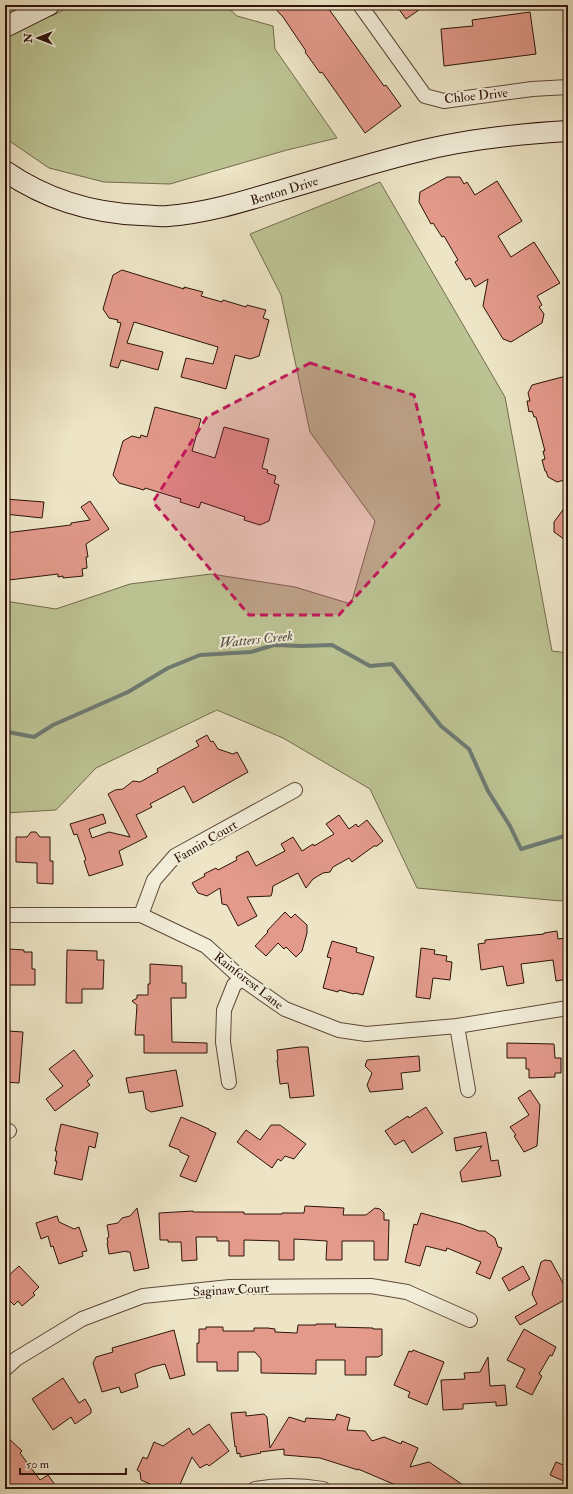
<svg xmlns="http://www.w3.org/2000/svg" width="573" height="1494" font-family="'IM FELL Double Pica',serif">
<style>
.green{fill:#bcc393;stroke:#746b4e}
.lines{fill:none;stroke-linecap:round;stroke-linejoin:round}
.stream{stroke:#6e7a72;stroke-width:4}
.building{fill:#e39a8b;stroke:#2d1309}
.street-casing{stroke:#5d4838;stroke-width:16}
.secondary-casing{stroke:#2d1309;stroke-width:22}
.street{stroke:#f3eeda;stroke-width:14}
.secondary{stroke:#f3eeda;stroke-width:20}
.marked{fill:#c2185b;fill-opacity:0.2;stroke:#c2185b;stroke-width:3;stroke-dasharray:8 5;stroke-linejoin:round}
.labels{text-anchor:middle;stroke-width:4;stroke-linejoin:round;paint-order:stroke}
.street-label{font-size:13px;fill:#2d1309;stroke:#f3eeda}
.water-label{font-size:14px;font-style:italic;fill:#534f46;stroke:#f3eeda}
</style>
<rect width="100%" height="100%" fill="#ede5c6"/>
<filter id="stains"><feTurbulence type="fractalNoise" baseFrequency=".005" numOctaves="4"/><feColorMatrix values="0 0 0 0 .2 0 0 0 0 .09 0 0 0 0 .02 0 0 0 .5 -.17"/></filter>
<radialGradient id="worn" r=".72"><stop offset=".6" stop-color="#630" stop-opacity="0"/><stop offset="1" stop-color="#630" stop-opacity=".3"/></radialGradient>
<path class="green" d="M72,5H225L237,16L273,26L275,49L337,138L287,150L170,184L104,182L49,168L5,138V35L34,21L54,15Z
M380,182L505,397L552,651L568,653V898L561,901L417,888L370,789L283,738L217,710L96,768L56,810L5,813V601L56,609L130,584L211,574L295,587L351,604L375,521L310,432L281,295L250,234Z"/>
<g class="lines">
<path class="stream" d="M5,733L8,732L34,737L53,725L128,692L168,668L200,655L251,652L274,645L301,646L332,645L370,666L392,664L441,726L469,749L488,791L510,826L521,849L568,835"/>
</g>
<path class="building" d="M272,5H326L384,86L386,85L401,106L365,133L322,72L320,73L305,52L306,51L283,17Z
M396,5H426L406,19Z
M530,12L536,54L444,66L441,29L473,26L472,20Z
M447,177H460L464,184L467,182L475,195L497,181L522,221L498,236L511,257L534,242L560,283L537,296L542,305L539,307L544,314L542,323L511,342L503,339L483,306L488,279L475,287L470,278L466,280L455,262L458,260L444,236L442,237L433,223L431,224L419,202L420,192Z
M122,270L184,289V287L203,292L201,296L222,302L223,300L246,307L247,305L266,310L263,318L269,320L259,356L250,359L235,355L226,389L197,381L181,377L186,358L213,364L218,347L134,322L127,343L163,352L158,370L121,360L118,368L110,366L121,323L117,322L118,320L109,318L103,309L113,275Z
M566,376L568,385V479L557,482L548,477L546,471H545L542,460L545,459L543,451H545L536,417H534L532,411L529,412L527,401H530L528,393L532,385Z
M155,407L201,419L192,451L215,458L224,427L269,439L262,468L268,470L267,473L276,476L274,483L279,485L269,521L260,525L244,520L245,517L201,502L199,508L180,502L181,499L145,488L144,490L119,483L113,475L123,441L132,436L140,438L141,435L147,437Z
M5,499L44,502L42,518L5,514Z
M90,501L109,529L86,544L88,557H86L87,568L82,569L83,576L63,578V576L58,577V574L9,580V574L5,575V533L71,525V523L90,520L81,507Z
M568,503V542L554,532V522Z
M207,735L211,742L213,741L218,749L233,754L237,752L248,772L193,803L184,786L150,804L152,807L136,815L147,837L119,851L123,865L89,876L84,861L86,860L77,834L74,835L70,824L103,814L106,823L89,829L92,838L109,832L130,837L108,794L115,790L123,789L133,781L140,782L158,772L157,769L199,746L196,741Z
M339,815L349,829L356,824L358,827L367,820L383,841L377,846H374L352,862L349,858L333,867L330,872L323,873L313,879L306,888L298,873L273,886L272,893L271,896L247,897L257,916L238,926L227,905L222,904L220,888L207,896L198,893L192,883L205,876L204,874L216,868L218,870L237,860L236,857L248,851L256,866L285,851L281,844L293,837L302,851L313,844L314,846L334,834L326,824Z
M31,832H36L40,837H50V861H53V884L37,883V863L16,862V837H27Z
M285,912L291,918L295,914L307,925V933L302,951L296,957L286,947L284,949L278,943L266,956L255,946L268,932L267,931Z
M557,931L558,939L566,938L568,958V979L556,981L553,960L521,964L524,983L507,986L503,966L481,970L478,944L485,943V940L544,934V933Z
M332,941L357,948L356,952L374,957L363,995L355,993L354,994L339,990L338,992L323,988L331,958L327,957Z
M421,948L435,950L434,954L447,956L446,961L452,962L450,980L433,978L430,999L416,997Z
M9,949L24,950V952H32V969H35V985H5V954H9Z
M67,950L97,951V960H104L103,989H82V1003H66Z
M150,964L182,966V983H186V998H171L172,1042L207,1043V1053H144V1035H135L137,1005L132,1001L137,998V995H148V984H150Z
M8,1031L23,1032L19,1083L5,1082V1057Z
M507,1043L554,1044L555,1058H561V1073H555V1077L529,1078V1069H526V1058H507Z
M300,1047H308L314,1096L290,1098L288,1083L280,1084L277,1060H278L277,1050Z
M74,1050L93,1076L87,1081L90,1085L55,1111L46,1099L63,1086L49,1069Z
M419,1056L420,1071L401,1073L403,1089L370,1092L367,1085L372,1073L365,1066L367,1060Z
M176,1070L183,1106L151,1112L146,1109L143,1091L129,1093L126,1078Z
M530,1090L540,1105L537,1146L524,1152L514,1136L516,1135L510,1127L529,1115L518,1098Z
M426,1107L443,1133L412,1153L404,1140L395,1145L385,1131L408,1116L409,1118Z
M181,1117L209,1129V1130L216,1133L196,1182L180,1176L189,1156L180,1152V1150L169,1146Z
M61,1124L98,1133L95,1148L89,1146L82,1180L54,1174L57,1161H55L57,1151H55Z
M271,1125H280L306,1144L294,1159L285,1156L281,1161L278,1159L272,1168L237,1142L246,1130L260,1140Z
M486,1132L491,1161L498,1160L501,1176L462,1182L460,1172L482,1146L456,1151L454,1138Z
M305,1206L344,1208L343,1215H366L375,1208L380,1209L384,1213V1220H389L388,1260H374V1241H342V1260H326L327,1241L294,1239V1260H279V1241L244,1240V1256H229V1241H217V1237H196L197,1260L182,1261L181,1242H168V1240H160L159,1213L193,1211V1212H244V1214H282V1213H304Z
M137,1208L149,1268L134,1271L130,1252H127V1251L109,1254L107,1243H108L107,1238L109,1237L107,1225L118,1223L122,1218L130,1216Z
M421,1213L461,1224L479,1231H485L495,1238L498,1247L502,1248L490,1279L476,1273L481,1262L447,1248L446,1251L426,1246L420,1266L405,1262L414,1224L417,1225Z
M57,1216L59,1222L74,1229L79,1227L87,1251L82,1252L83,1256L59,1264L53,1246L51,1247L48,1236L41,1239L36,1223Z
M545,1260L551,1261L568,1292V1298L520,1325L515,1317L537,1304L532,1294L541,1262Z
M19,1266L39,1287L33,1293L35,1295L22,1306L18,1301L14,1305L5,1296V1279Z
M523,1266L530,1279L509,1291L502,1278Z
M316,1324H336L335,1327L373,1328V1329H382V1355L378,1357H366V1375H345V1360H316V1374L261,1373V1359L255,1352H238V1371H217V1362H197V1343H199V1329H206V1327H223V1331H254V1328H268L275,1329V1332L297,1333L298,1325H316Z
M524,1329L556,1347L552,1356L550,1355L539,1374L542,1376L532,1395L516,1387L525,1369L507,1360Z
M174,1330L185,1375L170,1379L165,1364L152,1367L135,1374L138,1387L121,1393L119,1387L102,1392L93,1363L96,1357L113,1352L112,1348Z
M413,1350L444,1362L427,1405L408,1397L410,1392L394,1385L409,1351L412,1352Z
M488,1357L490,1386L505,1385L507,1405L496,1406V1402L463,1404V1409L443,1410L441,1380L465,1379L464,1373L480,1372Z
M63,1378L79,1403L85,1399L91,1409V1413L75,1424L71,1417L53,1430L32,1399Z
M246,1412V1416L264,1414L267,1417L270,1448L289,1417L305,1422L306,1418L335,1420L337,1414L350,1418L347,1430L365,1431L372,1441L384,1437L401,1444L402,1441L418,1448L410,1467L429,1462L469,1489H405L358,1469V1470L320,1458L284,1455V1449L260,1452L261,1453L240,1457V1453L237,1454L236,1446L235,1447L231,1413Z
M209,1424L229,1451L209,1466L207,1464L200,1468L192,1457L178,1489L167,1485L165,1489H161L141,1480L140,1472L137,1470L143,1457L147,1459L154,1442L163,1446L189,1428L193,1435Z
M5,1435L22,1451L20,1453L40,1480L48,1475L58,1489H5Z
M556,1462L568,1467V1483L550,1475Z"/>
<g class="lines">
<g class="street-casing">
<path id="street" d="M360,5L425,96L444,101L532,89L568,87
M5,915H141L206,946L242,979L285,1009L339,1030L366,1034L457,1026L568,1008
M141,915L154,880L175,856L295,790
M457,1026L468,1090
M229,1082L223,1042L224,1010L234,985L242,979
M5,1132L9,1131
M5,1369L16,1359L82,1319L143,1296L230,1287L371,1286L407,1292L470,1320
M255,1489C277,1485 301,1485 323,1489"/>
</g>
<g class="secondary-casing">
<path id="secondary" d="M5,27L49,5
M5,171C47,200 91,213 141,215C150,215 159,217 168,216C207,213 245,201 282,190C327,177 371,163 416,152C466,139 516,134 568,131"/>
</g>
<use href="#street" class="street"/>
<use href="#secondary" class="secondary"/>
</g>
<path class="marked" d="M310,363L414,395L440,504L339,615H249L153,502L207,417Z"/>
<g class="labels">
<g class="street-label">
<text transform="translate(476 95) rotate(-6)" y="5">Chloe Drive</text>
<text transform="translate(284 190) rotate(-17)" y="5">Benton Drive</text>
<text transform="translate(205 841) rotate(-31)" y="5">Fannin Court</text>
<text transform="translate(249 980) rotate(38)" y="5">Rainforest Lane</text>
<text transform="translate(231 1289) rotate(-3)" y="5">Saginaw Court</text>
</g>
<g class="water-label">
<text transform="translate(256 639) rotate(-6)" y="5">Watters Creek</text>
</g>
</g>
<rect width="573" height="1494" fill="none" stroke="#ede5c6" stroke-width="20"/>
<rect x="6" y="6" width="561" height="1482" fill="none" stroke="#2d1309" stroke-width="2"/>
<rect x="10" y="10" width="553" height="1474" fill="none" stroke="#2d1309"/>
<g transform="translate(38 38) rotate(270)" stroke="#f3eeda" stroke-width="3" paint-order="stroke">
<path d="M0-3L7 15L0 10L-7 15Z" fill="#2d1309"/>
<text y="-6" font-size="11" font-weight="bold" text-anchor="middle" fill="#2d1309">N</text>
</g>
<path d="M20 1468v6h106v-6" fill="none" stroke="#2d1309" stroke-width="2"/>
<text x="26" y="1468" font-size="12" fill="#2d1309" stroke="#f3eeda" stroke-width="3" paint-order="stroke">50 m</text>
<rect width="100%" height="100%" filter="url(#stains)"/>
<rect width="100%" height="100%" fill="url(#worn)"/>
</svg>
